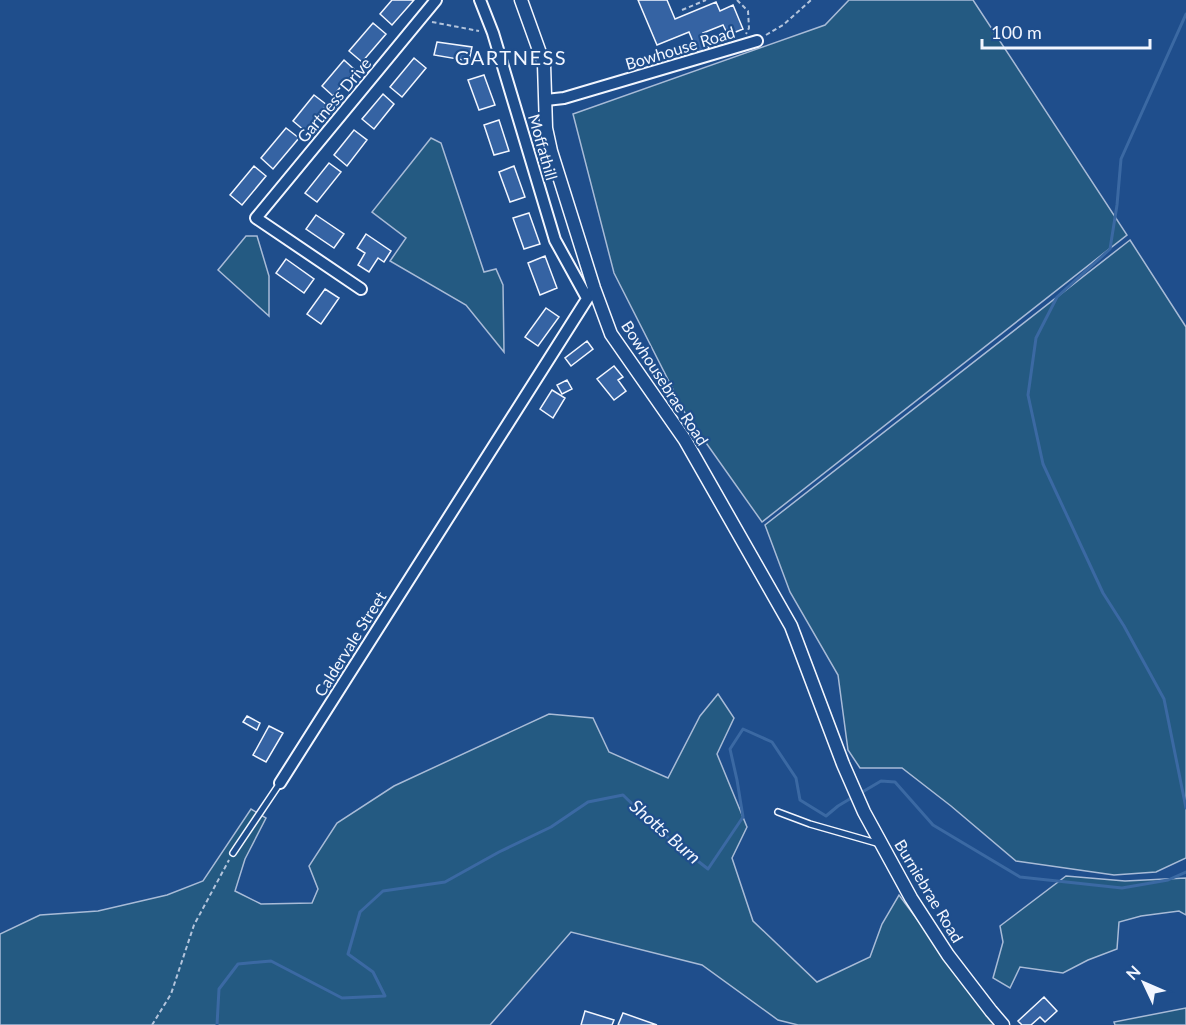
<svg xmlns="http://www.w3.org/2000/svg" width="1186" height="1025" font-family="Lato,sans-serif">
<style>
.green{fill:#245a82;stroke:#a8bbd7;stroke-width:1.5}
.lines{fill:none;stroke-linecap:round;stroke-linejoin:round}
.stream{stroke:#3b69a3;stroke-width:3}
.building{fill:#3563a3;stroke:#f2f6ff;stroke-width:1.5}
.service-casing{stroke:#f2f6ff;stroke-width:8}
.minor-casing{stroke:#f2f6ff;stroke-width:14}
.tertiary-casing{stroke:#f2f6ff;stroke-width:15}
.path{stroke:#b3c4dc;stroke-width:2;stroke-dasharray:4.5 3;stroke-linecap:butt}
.service{stroke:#1f4e8c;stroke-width:5}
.minor{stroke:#1f4e8c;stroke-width:10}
.tertiary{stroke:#1f4e8c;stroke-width:12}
.labels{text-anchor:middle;stroke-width:4.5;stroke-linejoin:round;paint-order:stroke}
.street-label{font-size:16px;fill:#f2f6ff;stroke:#1f4e8c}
.water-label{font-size:18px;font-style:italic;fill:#f2f6ff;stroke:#1f4e8c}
.quarter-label{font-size:20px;letter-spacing:1.5px;fill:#f2f6ff;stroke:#1f4e8c}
</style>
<rect width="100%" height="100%" fill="#1f4e8c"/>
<path class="green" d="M849,0H973L1127,235L762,522L685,413L614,273L573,114L825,25Z
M431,138L441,143L484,272L496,269L503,285L504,352L466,305L390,261L406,238L372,212Z
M246,236H257L269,276V316L218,270Z
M1130,240L1186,327V858L1156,872L1114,875L1016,861L951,806L902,768H860L848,750L838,675L790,592L765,525Z
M718,694L734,718L717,754L747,827L732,858L753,921L817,982L870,957L882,924L899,895L996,1025H798L778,1020L702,965L571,932L490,1025H0V934L40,915L98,911L167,895L203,881L251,809L266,818L245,859L235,891L261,904L312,903L318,889L309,866L337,823L394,786L549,714L593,718L609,752L668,778L700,716Z
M1066,876L1125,881L1186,878V915L1179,911L1141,916L1119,922L1117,949L1088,960L1063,973L1020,967L1010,988L993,978L1003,942L1000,926Z
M1186,1008V1025H1115L1114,1022Z"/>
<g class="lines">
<path class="stream" d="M1186,14L1121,159L1117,205L1110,249L1057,297L1036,338L1028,395L1043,464L1103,593L1124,626L1164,699L1186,808
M859,794L881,781L895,782L933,825L1020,877L1122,888L1168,880L1186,872
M217,1025L219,989L238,964L271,961L342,998L385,996L373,972L348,954L360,912L383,891L445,882L499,852L551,827L588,802L623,795L662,833L708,869L743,817L737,780L730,749L743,729L772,742L796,778L800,800L826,816L838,806L853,797"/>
</g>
<path class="building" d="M392,0H414L392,25L380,14Z
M638,0H667L675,19L716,2L720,11L733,5L743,29L728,35L723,25L703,33L710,51L699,56L689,32L657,45Z
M373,23L386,34L362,62L349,51Z
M437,42L472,47L469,61L434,55Z
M414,58L426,68L402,97L390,87Z
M344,60L355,70L333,96L322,86Z
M484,75L495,105L479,110L468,80Z
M383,94L394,104L374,129L362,119Z
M314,95L327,105L305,131L293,121Z
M499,120L509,151L494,155L484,125Z
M286,128L299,138L273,169L261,158Z
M354,130L367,140L347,166L334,155Z
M329,163L341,172L317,202L305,193Z
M254,166L266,176L242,205L230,195Z
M514,166L525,197L510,202L499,172Z
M529,213L540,244L524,249L513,218Z
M316,215L344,234L334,248L306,229Z
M366,234L391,251L384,262L378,258L369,272L358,265L365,253L357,248Z
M545,256L557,288L540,295L528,263Z
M286,259L314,279L304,293L276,273Z
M325,289L339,298L321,324L307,314Z
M546,308L559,317L538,346L525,337Z
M587,341L593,349L571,366L565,358Z
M614,366L623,377L618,380L626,391L614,400L597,379Z
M567,380L572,389L562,394L557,385Z
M552,390L565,398L553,418L540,409Z
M247,716L260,723L257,730L243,722Z
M269,726L283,733L266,762L253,755Z
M1044,997L1057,1011L1045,1022L1040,1017L1031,1025H1022L1018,1021Z
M585,1011L614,1020L612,1025H581Z
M623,1013L657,1025H618Z"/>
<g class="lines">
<g class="service-casing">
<path id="service" d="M778,812L810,824L880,844
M233,853L280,783"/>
</g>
<g class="minor-casing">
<path id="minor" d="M480,0L493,33L555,240L587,298
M546,100L564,98L757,41
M361,289L256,218L436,0
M280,783L594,288"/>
</g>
<g class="tertiary-casing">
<path id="tertiary" d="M521,0L544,64L546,128L551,151L594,288L611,334L685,440L791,626L843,764L864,812L911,898L948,955L991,1011L1003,1025"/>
</g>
<path class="path" d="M737,0L748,11L749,28L746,34
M682,10L706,0
M432,22L479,31
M766,35L783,25L811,0
M152,1025L171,994L194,925L229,860"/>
<use href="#service" class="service"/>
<use href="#minor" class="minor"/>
<use href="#tertiary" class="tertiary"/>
</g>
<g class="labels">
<g class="street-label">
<text transform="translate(680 48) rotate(-17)" y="6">Bowhouse Road</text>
<text transform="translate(334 100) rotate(-50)" y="6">Gartness Drive</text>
<text transform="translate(543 147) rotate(74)" y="6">Moffathill</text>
<text transform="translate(665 383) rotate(57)" y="6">Bowhousebrae Road</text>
<text transform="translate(350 644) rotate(-58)" y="6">Caldervale Street</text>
<text transform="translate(929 891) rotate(59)" y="6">Burniebrae Road</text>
</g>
<g class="water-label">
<text transform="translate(665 832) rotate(41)" y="6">Shotts Burn</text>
</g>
<g class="quarter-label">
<text x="511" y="65">GARTNESS</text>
</g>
</g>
<g transform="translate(1144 983) rotate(314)" stroke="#1f4e8c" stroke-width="4.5" paint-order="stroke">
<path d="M0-4.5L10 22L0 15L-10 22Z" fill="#f2f6ff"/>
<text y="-9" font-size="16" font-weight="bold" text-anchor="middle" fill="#f2f6ff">N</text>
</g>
<path d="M982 39v9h168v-9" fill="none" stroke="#f2f6ff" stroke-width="3"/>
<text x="991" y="39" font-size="18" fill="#f2f6ff" stroke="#1f4e8c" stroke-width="4.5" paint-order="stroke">100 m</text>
</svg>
